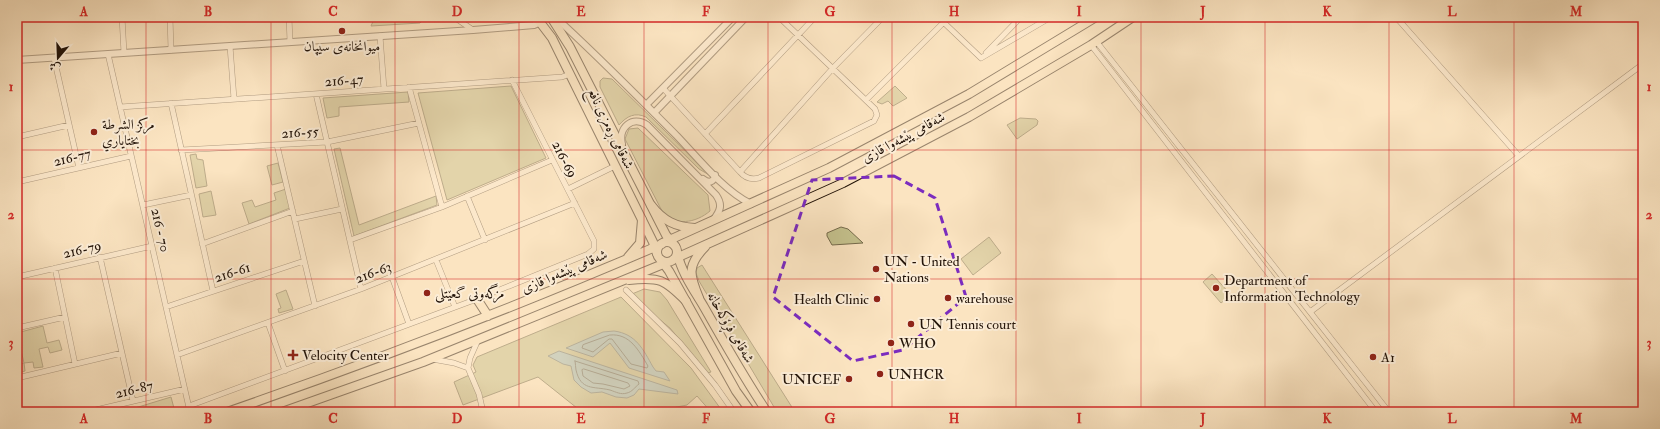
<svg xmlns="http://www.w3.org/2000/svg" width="1660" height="429" font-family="'IM FELL Double Pica',Amiri,serif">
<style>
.green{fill:#c5c28e;stroke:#746a4b}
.water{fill:#a1bdba;stroke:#6e7973}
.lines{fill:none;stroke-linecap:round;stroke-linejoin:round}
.shore{stroke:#626861;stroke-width:1}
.minor-casing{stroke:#584736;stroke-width:6}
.tertiary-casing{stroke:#584736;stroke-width:8}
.primary-casing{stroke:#221308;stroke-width:10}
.trunk-casing{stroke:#221308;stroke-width:10}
.minor{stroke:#fcedd7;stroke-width:5}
.tertiary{stroke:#fcedd7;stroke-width:6}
.primary{stroke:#fbe4c1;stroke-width:8}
.trunk{stroke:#fbe4c1;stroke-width:8}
.marked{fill:none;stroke:#7b2cbf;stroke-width:3;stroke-dasharray:8 5;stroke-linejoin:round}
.grid{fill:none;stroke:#d62828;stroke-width:1;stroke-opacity:0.55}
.poi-dot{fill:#8f2418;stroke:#fcedd7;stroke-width:1.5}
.labels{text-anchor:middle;stroke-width:4;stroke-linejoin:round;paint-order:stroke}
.poi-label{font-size:14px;fill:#221308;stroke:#fcedd7;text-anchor:start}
.street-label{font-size:14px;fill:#221308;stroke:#fcedd7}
.neatline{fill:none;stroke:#d62828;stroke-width:1.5}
.grid-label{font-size:13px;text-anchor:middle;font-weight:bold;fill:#d62828}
</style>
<rect width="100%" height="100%" fill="#fbe4c1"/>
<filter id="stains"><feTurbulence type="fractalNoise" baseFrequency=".005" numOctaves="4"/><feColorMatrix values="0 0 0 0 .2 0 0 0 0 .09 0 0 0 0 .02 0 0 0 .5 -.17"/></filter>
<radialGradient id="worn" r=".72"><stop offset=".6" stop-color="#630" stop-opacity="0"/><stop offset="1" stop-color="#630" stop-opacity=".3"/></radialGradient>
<path class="green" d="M375,17H425L420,23L371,26Z
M603,78L612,79L711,176L699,169L646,117C635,112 627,116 619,125L600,87V81Z
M511,86L546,158L447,200L418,93Z
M895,86L907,98L893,106L888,101L882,104L877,102Z
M408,92L409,102L339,107V116L327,118L323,98Z
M1020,118L1036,119L1038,121L1037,125L1017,139L1007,125Z
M638,128L708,195L710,211C696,223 674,227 662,211L625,139L629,129Z
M340,148L359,225L436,196L437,205L354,236L334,149Z
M196,154L197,159L203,160L207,186L196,188L190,155Z
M278,163L283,182L272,185L267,166Z
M286,189L290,208L249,224L242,203L252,200L255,207L276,200L274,193Z
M211,191L216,215L203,217L199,194Z
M841,227L848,229L863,243L832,245L827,236V233Z
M989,237L1001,253L973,275L961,259Z
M702,265L795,412H777L699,281L696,273L697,268Z
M1212,274L1231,295L1221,303L1203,282Z
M644,289L660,292L667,300L711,372L707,373L670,328L643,306L632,294Z
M286,290L293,309L279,313L278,309L281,308L276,294Z
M621,297L691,368L723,412H711L697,396L687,405L651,412H582L538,377L463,405L454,382L476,372L473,365L477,357Z
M43,326L47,343L59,340L62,350L50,353L48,347L39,349L43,367L34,368L33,362L24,363L25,371L17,373V365L24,363L17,333Z
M171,397L175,412H122Z"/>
<path class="water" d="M614,331C636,334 643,349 653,367L656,371L664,372L670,381L629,368L610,343L593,357L566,348L603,332Z
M559,351L677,390L678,394L639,389L634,395L627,398L616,397L602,392L591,393L581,387L574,380L571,366L563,364L548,356Z"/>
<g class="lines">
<path class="shore" d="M610,335C630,333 639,351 648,366L647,368L631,364L612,339H609L593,352L582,348L583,345Z
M575,361L638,381L639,384C635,387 632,392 627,393C621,395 616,392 610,390C593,386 581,391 576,370C576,367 575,364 575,361Z
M584,369L628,383L630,386L624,389L603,384L593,383L583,376L582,370Z"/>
<g class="minor-casing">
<path id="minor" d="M122,17L124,53
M170,17L171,50
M289,17L290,42
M454,17L473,30
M938,17L981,58
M1396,17L1519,156
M380,36L384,89
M1096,41L1389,412
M1091,45L1376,412
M230,46L234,99
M986,53L1021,17
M108,54L190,412
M54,58L79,168
M981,58L1051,17
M409,87L442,207
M663,88L740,172C745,178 751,180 759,178L874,121L877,115L875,109L779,17
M316,94L361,289
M866,100L949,17
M171,103L213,291
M120,107L562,77L570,74
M705,134L815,17
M17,137L69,125
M277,145L315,306
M181,150L327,142L419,123
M740,172L833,68L883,17
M17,182L131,156
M568,189L615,166
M467,196L485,240
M143,205L191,195
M295,219L342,209
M350,240L442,207L552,160
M202,244L293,211
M100,257L133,401
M436,260L455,307
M55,268L75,364
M17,277L152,246
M392,277L409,324
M626,290L680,343L715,385L734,412
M166,307L304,261
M1310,312L1643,64
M268,323L285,371
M17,328L65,317
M478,340L470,358L468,368L479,394L483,412
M177,355L361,289L575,203
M432,359L454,363L468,368
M17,378L122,353
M189,406L477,299L588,254L594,249V241L512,80
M87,412L185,389"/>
</g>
<g class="tertiary-casing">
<path id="tertiary" d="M555,17C597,55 637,96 677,136C698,158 723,190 751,204
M17,60L473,30L534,25L541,22
M646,105L733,17
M654,113L746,17
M622,144C618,128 632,115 647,125L716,195C723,205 720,211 714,219
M703,179C708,183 714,183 715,175"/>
</g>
<g class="primary-casing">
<path id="primary" d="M536,17L552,38L653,242L657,254
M551,17L570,47L666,235L675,246
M677,252C681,272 694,290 704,307C724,342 744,378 767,412
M661,260L669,271L736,391L751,412"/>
</g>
<g class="trunk-casing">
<path id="trunk" d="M651,205C663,221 676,227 695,228
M657 252a10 10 0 1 1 20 0a10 10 0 1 1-20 0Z
M665,242L829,168L969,94L1096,17
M628,257L640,243L642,220
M674,259L843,183L969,117L1091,45L1133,17
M629,280C660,277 664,279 686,301
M699,298C690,276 686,266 705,247
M477,299L488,316
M227,412C374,361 519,306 662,244
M282,412L423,362L668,262"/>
</g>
<use href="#minor" class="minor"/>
<use href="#tertiary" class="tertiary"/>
<use href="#primary" class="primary"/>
<use href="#trunk" class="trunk"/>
</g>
<path d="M0 0H1660V429H0ZM894,176L935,198L966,297L903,350L853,361L773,297L812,180Z" fill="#fbe4c1" fill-opacity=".55" fill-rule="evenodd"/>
<path class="marked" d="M894,176L935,198L966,297L903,350L853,361L773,297L812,180Z"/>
<path class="grid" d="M146,17V412M271,17V412M395,17V412M519,17V412M644,17V412M768,17V412M892,17V412M1016,17V412M1141,17V412M1265,17V412M1389,17V412M1514,17V412M17,150H1643M17,279H1643"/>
<g class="poi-dot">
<circle cx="342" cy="31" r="4"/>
<circle cx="94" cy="132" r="4"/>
<circle cx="876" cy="269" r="4"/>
<circle cx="1216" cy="288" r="4"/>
<circle cx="427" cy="293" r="4"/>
<circle cx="948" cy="298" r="4"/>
<circle cx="877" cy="299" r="4"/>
<circle cx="911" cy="324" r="4"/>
<circle cx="891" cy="343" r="4"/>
<path d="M291 349h4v4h4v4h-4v4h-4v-4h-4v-4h4z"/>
<circle cx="1373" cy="357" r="4"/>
<circle cx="880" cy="374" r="4"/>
<circle cx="849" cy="379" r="4"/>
</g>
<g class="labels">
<g class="poi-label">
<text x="342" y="51" text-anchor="middle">میوانخانەی سیپان</text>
<text x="102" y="129">مركز الشرطة<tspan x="102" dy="16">بختاياري</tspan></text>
<text x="884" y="266">UN - United<tspan x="884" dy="16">Nations</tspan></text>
<text x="1224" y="285">Department of<tspan x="1224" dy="16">Information Technology</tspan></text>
<text x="435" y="298">مزگەوتی گعێتلی</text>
<text x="956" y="303">warehouse</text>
<text x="869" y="304" text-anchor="end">Health Clinic</text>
<text x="919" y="329">UN Tennis court</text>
<text x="899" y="348">WHO</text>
<text x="302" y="360">Velocity Center</text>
<text x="1381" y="362">A1</text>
<text x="888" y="379">UNHCR</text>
<text x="841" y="384" text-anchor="end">UNICEF</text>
</g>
<g class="street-label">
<text transform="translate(344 80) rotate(-4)" y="5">216-47</text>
<text transform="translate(611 128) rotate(64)" y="5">شەقامی ڕەمزی نافع</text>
<text transform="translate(300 132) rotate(-3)" y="5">216-55</text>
<text transform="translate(903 137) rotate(-28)" y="5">شەقامی پێشەوا قازی</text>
<text transform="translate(72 157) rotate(-13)" y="5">216-77</text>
<text transform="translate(565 159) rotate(63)" y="5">216-69</text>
<text transform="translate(161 230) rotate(77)" y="5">216 - 70</text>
<text transform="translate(82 249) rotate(-13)" y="5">216-79</text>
<text transform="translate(564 271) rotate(-23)" y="5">شەقامی پێشەوا قازی</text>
<text transform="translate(232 272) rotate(-18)" y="5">216-61</text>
<text transform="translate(373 272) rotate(-21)" y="5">216-63</text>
<text transform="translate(731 327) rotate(60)" y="5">شەقامی فڕۆکەخانە</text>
<text transform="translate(134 389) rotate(-13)" y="5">216-87</text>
</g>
</g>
<rect width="1660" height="429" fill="none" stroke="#fbe4c1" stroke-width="44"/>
<g transform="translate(58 58) rotate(199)" stroke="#fcedd7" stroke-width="3" paint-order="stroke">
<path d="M0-3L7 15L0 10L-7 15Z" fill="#221308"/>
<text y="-6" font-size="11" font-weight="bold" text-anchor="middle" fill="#221308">ش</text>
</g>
<rect x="22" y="22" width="1616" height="385" class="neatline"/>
<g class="grid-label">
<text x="84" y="16">A</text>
<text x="208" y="16">B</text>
<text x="333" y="16">C</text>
<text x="457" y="16">D</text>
<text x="581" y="16">E</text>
<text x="706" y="16">F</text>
<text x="830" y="16">G</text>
<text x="954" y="16">H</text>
<text x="1079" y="16">I</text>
<text x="1203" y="16">J</text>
<text x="1327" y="16">K</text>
<text x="1452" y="16">L</text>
<text x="1576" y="16">M</text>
<text x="11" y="91">1</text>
<text x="1649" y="91">1</text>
<text x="11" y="219">2</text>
<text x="1649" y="219">2</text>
<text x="11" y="347">3</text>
<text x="1649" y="347">3</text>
<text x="84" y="423">A</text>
<text x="208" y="423">B</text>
<text x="333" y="423">C</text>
<text x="457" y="423">D</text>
<text x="581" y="423">E</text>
<text x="706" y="423">F</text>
<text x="830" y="423">G</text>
<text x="954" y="423">H</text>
<text x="1079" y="423">I</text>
<text x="1203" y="423">J</text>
<text x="1327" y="423">K</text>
<text x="1452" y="423">L</text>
<text x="1576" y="423">M</text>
</g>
<rect width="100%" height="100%" filter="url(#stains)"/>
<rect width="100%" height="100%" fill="url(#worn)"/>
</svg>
